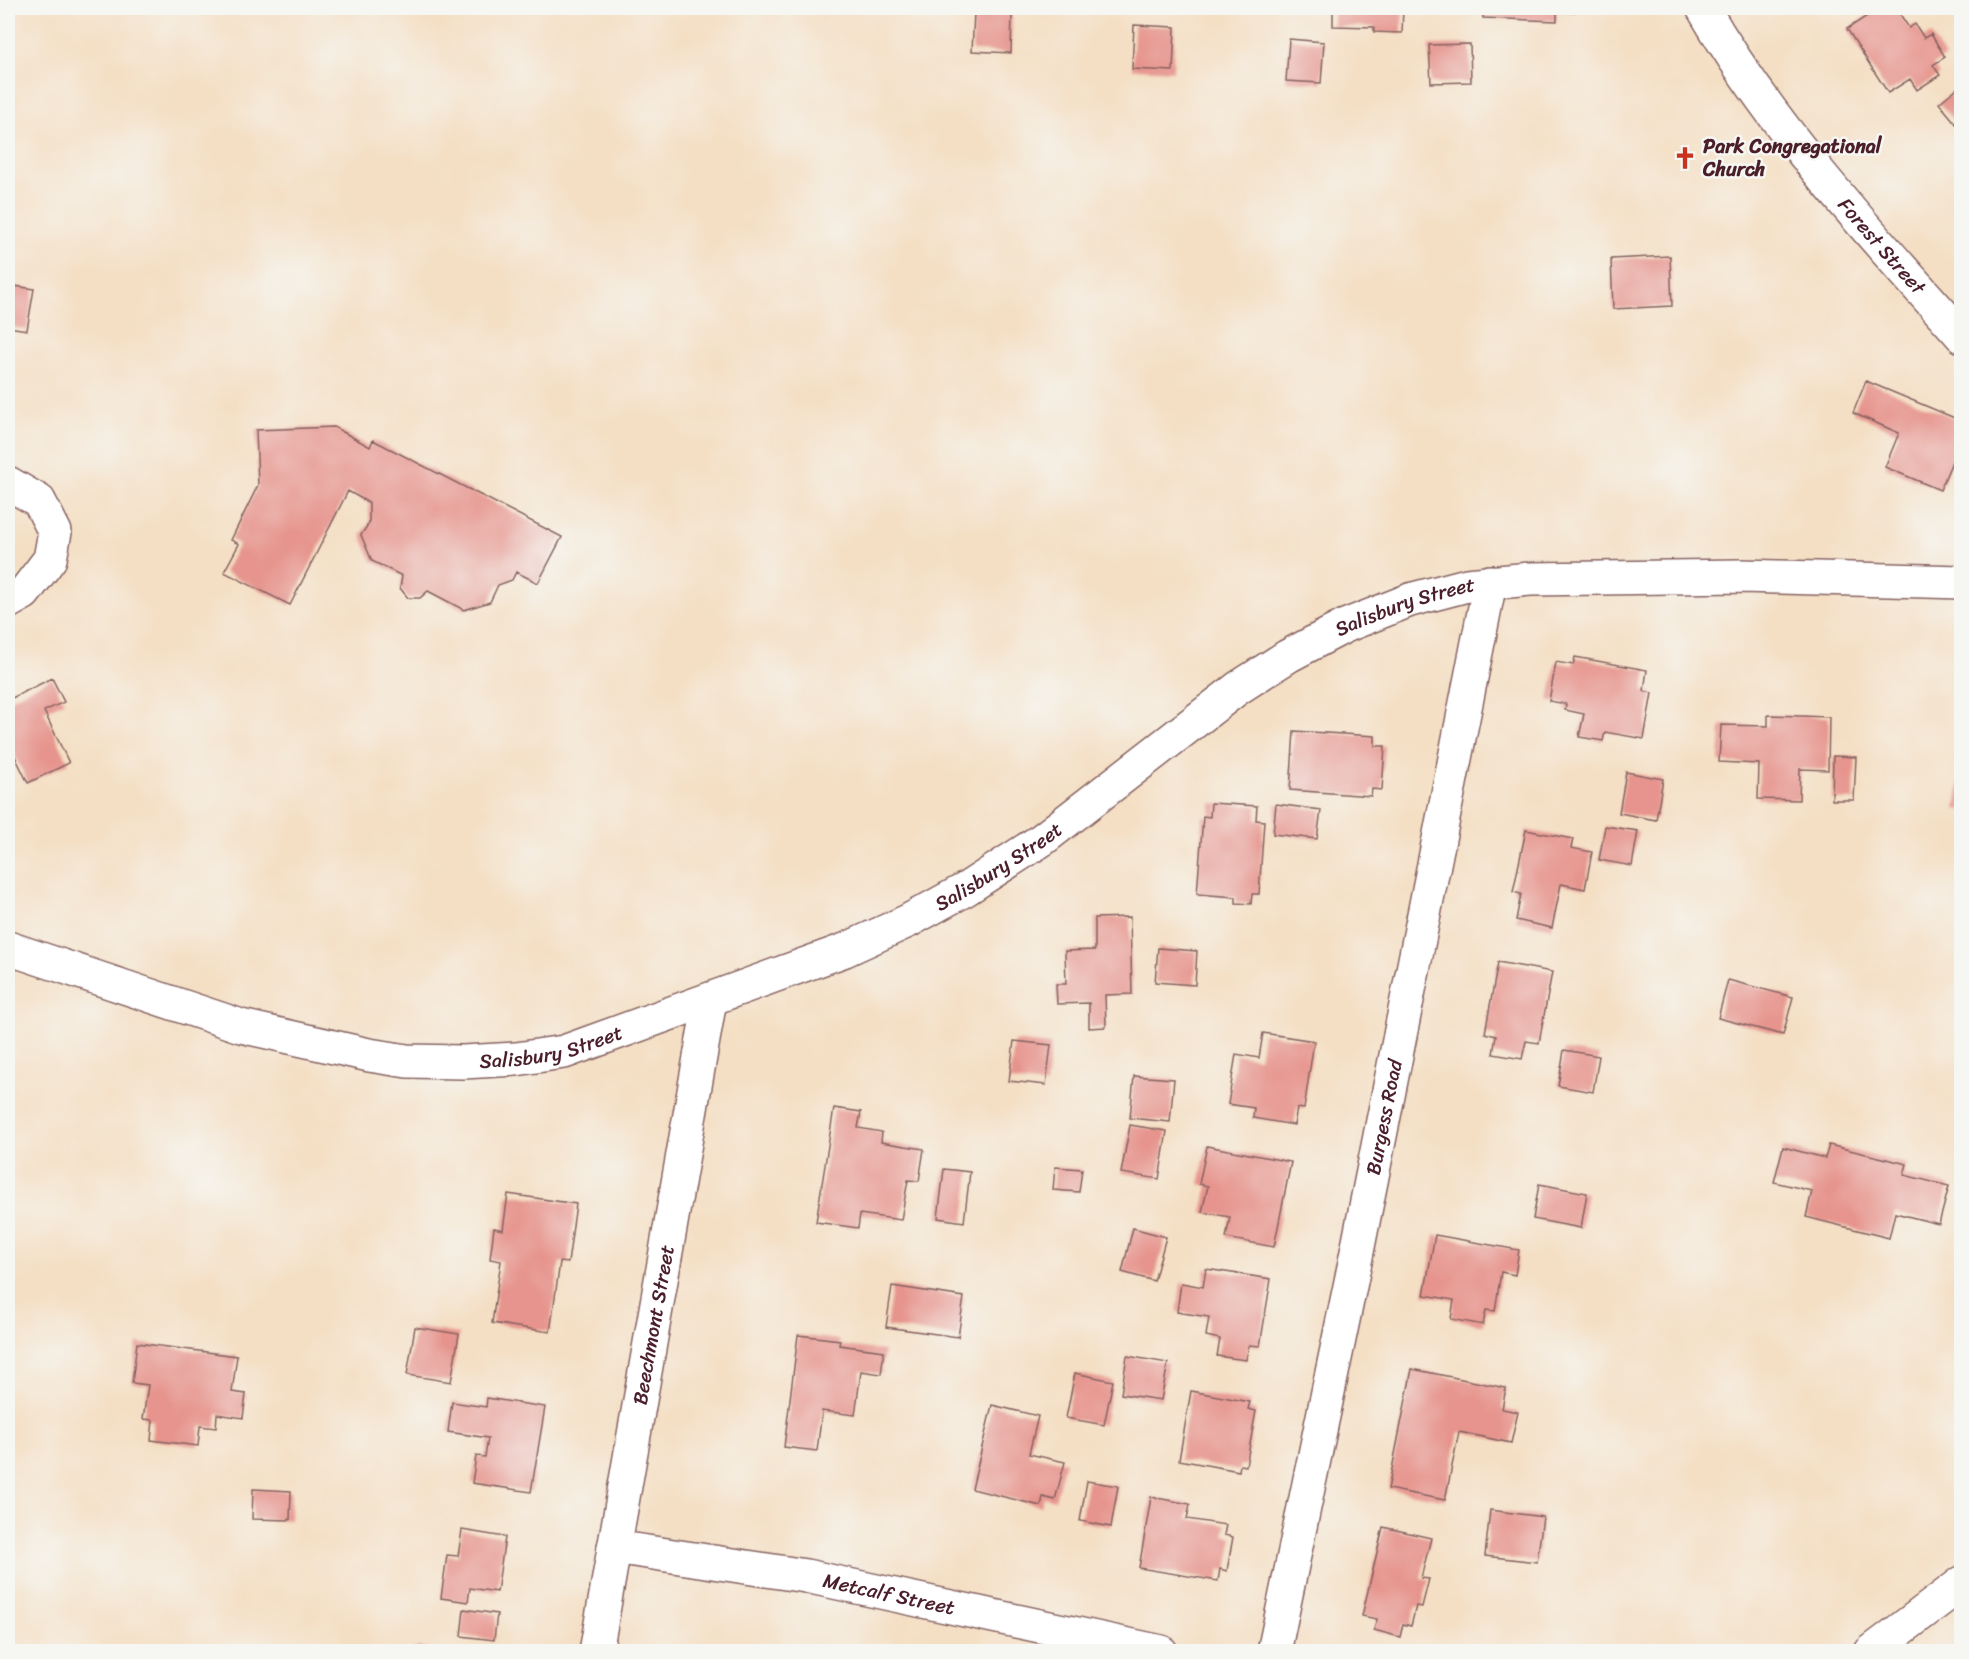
<svg xmlns="http://www.w3.org/2000/svg" width="1969" height="1659" font-family="Sriracha,sans-serif">
<style>
.building{fill:#e6948d}
.lines{fill:none;stroke-linecap:round;stroke-linejoin:round}
.street-casing{stroke:#866261;stroke-width:36}
.secondary-casing{stroke:#866261;stroke-width:36}
.street{stroke:#fff;stroke-width:33}
.secondary{stroke:#fff;stroke-width:33}
.labels{text-anchor:middle;stroke-width:5;stroke-linejoin:round;paint-order:stroke}
.poi-label{font-size:20px;font-weight:bold;fill:#4a1f2b;stroke:#f6f6f2;text-anchor:start}
.street-label{font-size:20px;fill:#4a1f2b;stroke:#f6f6f2}
</style>
<rect width="100%" height="100%" fill="#f6f6f2"/>
<filter id="ink" filterUnits="userSpaceOnUse"><feTurbulence type="fractalNoise" baseFrequency=".0167" numOctaves="2"/><feDisplacementMap in="SourceGraphic" scale="12" xChannelSelector="R" yChannelSelector="G"/><feConvolveMatrix kernelMatrix="1 2 1 2 8 2 1 2 1" color-interpolation-filters="sRGB"/></filter>
<filter id="wash" filterUnits="userSpaceOnUse"><feTurbulence type="fractalNoise" baseFrequency=".008" numOctaves="4" result="noise"/><feDisplacementMap in="SourceGraphic" scale="24" xChannelSelector="R" yChannelSelector="G"/><feGaussianBlur stdDeviation="1.35" result="paint"/><feColorMatrix in="noise" values="0 0 0 0 0 0 0 0 0 0 0 0 0 0 0 0 0 1.4 0 .05"/><feComposite in="paint" operator="in"/></filter>
<g filter="url(#wash)">
<rect width="100%" height="100%" fill="#f4dfc4"/>
<g id="blocks">
<path class="building" d="M1333,8H1403L1402,33L1374,32V27L1333,26Z
M1483,8H1574V12H1557V21L1483,18Z
M1866,8H1896L1909,28L1915,24L1924,38L1931,34L1945,57L1933,65L1940,75L1917,90L1910,79L1888,93L1847,29L1870,14Z
M974,13L1012,14L1011,53L972,51Z
M1134,25L1175,27L1173,71L1132,69Z
M1289,39L1324,42L1321,83L1286,81Z
M1470,44L1471,82L1431,83L1429,45Z
M1962,84V131L1939,103Z
M1670,256L1672,306L1613,309L1611,259Z
M8,285L34,289L27,330L8,327Z
M1866,381L1962,421V438L1940,490L1885,467L1899,433L1853,413Z
M334,427L370,447L373,440L562,537L538,583L516,572L512,580L498,585L490,602L464,610L428,591L420,598H408L400,588L402,576L372,561L361,535L369,523V503L348,491L290,605L224,572L239,544L231,540L258,485L256,430Z
M1575,657L1647,670L1644,691L1652,693L1644,739L1605,732L1603,741L1579,737L1584,714L1565,710L1566,704L1549,701L1556,662L1573,665Z
M52,678L64,702L44,711L69,763L28,783L8,742V700Z
M1768,715L1829,717L1828,770L1800,769L1799,800L1758,799L1759,764L1719,762L1721,725L1768,726Z
M1294,731L1375,736V746H1385L1382,790L1372,789L1371,796L1290,790Z
M1833,756L1856,757L1854,800H1832Z
M1626,772L1663,779L1656,820L1619,813Z
M1960,780H1962V810L1956,809Z
M1211,803L1257,806L1256,820L1264,821L1259,894H1252L1251,904L1236,903V897L1197,894L1203,816L1210,817Z
M1276,804L1321,810L1317,839L1273,834Z
M1605,826L1638,831L1632,866L1599,860Z
M1526,830L1573,839L1571,848L1592,852L1585,889L1561,884L1552,928L1516,920L1521,894L1513,892Z
M1130,917L1132,994L1105,995L1106,1027L1089,1028V1003L1057,1004L1056,984H1066L1065,951L1095,950V918Z
M1158,948L1197,951L1195,985L1155,982Z
M1498,962L1552,972L1539,1043L1526,1041L1522,1059L1493,1054L1496,1036L1485,1033Z
M1728,980L1793,997L1783,1035L1718,1018Z
M1263,1033L1314,1041L1304,1109L1297,1108L1294,1125L1253,1118L1254,1108L1228,1104L1236,1054L1259,1058Z
M1014,1041L1051,1045L1046,1085L1009,1081Z
M1564,1050L1599,1056L1593,1092L1558,1086Z
M1134,1076L1174,1079L1170,1122L1130,1118Z
M834,1108L861,1112L858,1128L882,1132L881,1142L924,1149L919,1181L908,1180L901,1220L860,1214L858,1228L816,1222Z
M1130,1125L1167,1131L1159,1179L1121,1173Z
M1829,1145L1907,1164L1904,1175L1949,1186L1939,1224L1895,1213L1889,1238L1806,1217L1812,1191L1774,1182L1783,1147L1825,1158Z
M1207,1146L1291,1162L1274,1247L1226,1238L1230,1217L1202,1212L1208,1186L1199,1184Z
M1055,1167L1082,1169L1079,1192L1053,1190Z
M944,1169L970,1172L964,1222L938,1218Z
M1539,1184L1587,1193L1581,1228L1533,1219Z
M508,1194L576,1204L568,1263L560,1262L550,1332L492,1323L501,1261L490,1259L494,1228L503,1230Z
M1133,1228L1166,1237L1154,1281L1122,1272Z
M1435,1235L1519,1250L1515,1275L1501,1272L1495,1311L1486,1310L1483,1325L1451,1319L1454,1300L1424,1295Z
M1206,1269L1271,1279L1260,1346L1249,1345L1246,1360L1217,1356L1220,1339L1206,1336L1209,1317L1177,1312L1181,1283L1203,1287Z
M892,1286L964,1297L958,1337L886,1327Z
M415,1327L459,1334L451,1382L407,1375Z
M798,1335L840,1340L839,1345L884,1351L881,1374L861,1371L855,1415L822,1411L817,1451L784,1447Z
M137,1343L237,1356L232,1392L246,1394L243,1418L217,1414L216,1428L200,1426L198,1446L151,1440L153,1420L143,1419L148,1385L132,1383Z
M1127,1356L1168,1363L1161,1400L1121,1394Z
M1412,1369L1506,1388L1502,1409L1518,1412L1511,1443L1459,1432L1445,1500L1388,1489Z
M1075,1373L1113,1381L1104,1425L1066,1418Z
M1191,1391L1250,1402L1248,1409L1256,1411L1246,1466L1240,1465L1239,1471L1179,1460Z
M487,1398L545,1407L531,1492L472,1483L476,1456L485,1457L488,1438L448,1432L452,1402L486,1407Z
M992,1405L1038,1416L1029,1454L1065,1462L1055,1500L1043,1497L1041,1506L972,1489Z
M1087,1481L1118,1486L1111,1527L1080,1521Z
M253,1489L291,1491L290,1520L252,1519Z
M1151,1497L1190,1504L1187,1519L1226,1525L1224,1535L1233,1537L1227,1571L1220,1569L1218,1581L1139,1568Z
M1490,1510L1543,1517L1537,1562L1485,1556Z
M1383,1527L1431,1538L1421,1578L1429,1579L1422,1607L1416,1606L1411,1626L1403,1624L1400,1637L1374,1630L1377,1619L1362,1616Z
M462,1530L505,1537L497,1592L470,1588L468,1602L441,1598L447,1555L458,1556Z
M464,1609L497,1614L494,1640L461,1636Z
M418,1647L435,1650V1652H417Z"/>
</g>
</g>
<g filter="url(#ink)">
<use href="#blocks" fill-opacity="0" stroke="#866261" stroke-width="1.5"/>
<g class="lines">
<g class="street-casing">
<g id="street">
<path d="M8,483L39,501L55,532L50,559L24,593L8,602"/>
<path id="s1" d="M614,1547L806,1576L1161,1652"/>
<path id="s2" d="M596,1652L710,1000"/>
<path id="s3" d="M1274,1652L1354,1267L1490,582"/>
<path d="M1871,1652L1962,1583"/>
</g>
</g>
<g class="secondary-casing">
<g id="secondary">
<path id="s4" d="M1703,8C1772,128 1869,232 1962,336"/>
<path id="s5" d="M8,948L241,1026L369,1055L407,1061L463,1062L516,1059L564,1052L845,950L908,921L966,889L1043,839L1238,688L1288,656L1345,626L1410,600L1467,585L1530,579L1741,576L1962,582"/>
</g>
</g>
<use href="#street" class="street"/>
<use href="#secondary" class="secondary"/>
</g>
</g>
<defs>
<g id="church-bare" transform="scale(1.8)"><path d="M-1.2-6h2.4v3.5h3.3v2.4h-3.3V6h-2.4V-.1h-3.3v-2.4h3.3Z" fill="#c8321e" stroke="#f6f6f2" stroke-width="2.5" paint-order="stroke"/></g>
</defs>
<g fill-rule="evenodd">
<use href="#church-bare" x="1685" y="158"/>
</g>
<g class="labels">
<g class="poi-label">
<text x="1703" y="153">Park Congregational<tspan x="1703" dy="23">Church</tspan></text>
</g>
<g class="street-label">
<text dy="7" stroke="none"><textPath href="#s4" startOffset="298">Forest Street</textPath></text>
<text dy="7" stroke="none"><textPath href="#s5" startOffset="1533">Salisbury Street</textPath></text>
<text dy="7" stroke="none"><textPath href="#s5" startOffset="1047">Salisbury Street</textPath></text>
<text dy="7" stroke="none"><textPath href="#s5" startOffset="561">Salisbury Street</textPath></text>
<text dy="7" stroke="none"><textPath href="#s3" startOffset="546">Burgess Road</textPath></text>
<text dy="7" stroke="none"><textPath href="#s2" startOffset="332">Beechmont Street</textPath></text>
<text dy="7" stroke="none"><textPath href="#s1" startOffset="279">Metcalf Street</textPath></text>
</g>
</g>
<rect width="1969" height="1659" fill="none" stroke="#f6f6f2" stroke-width="30"/>
</svg>
